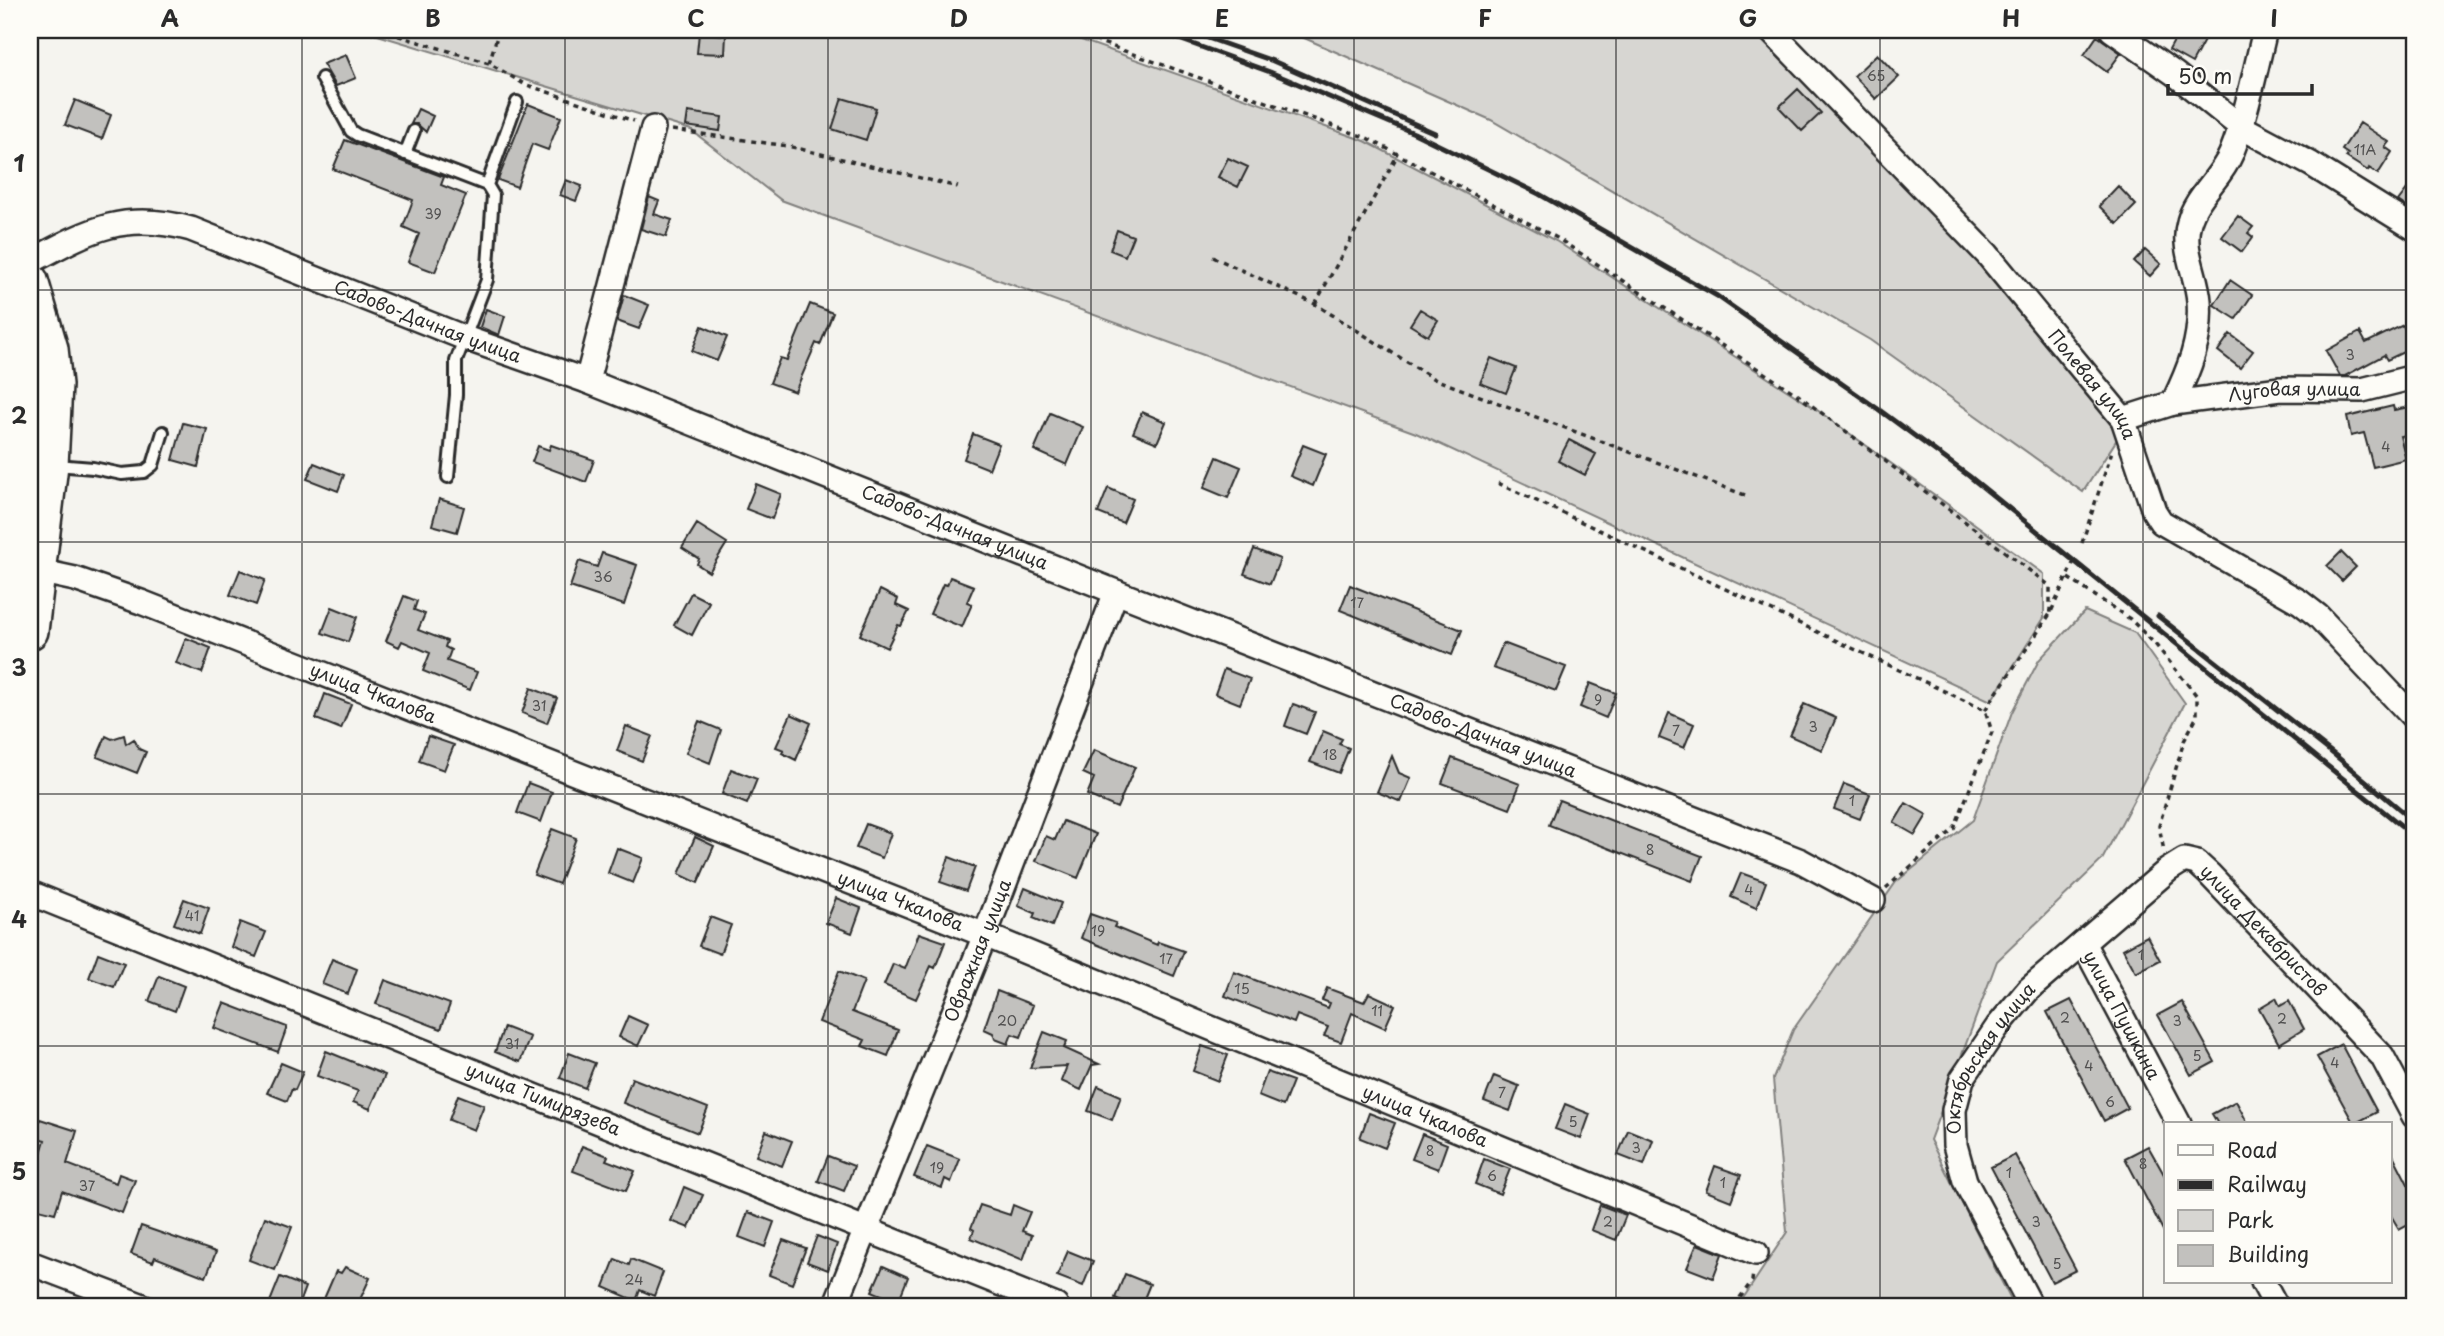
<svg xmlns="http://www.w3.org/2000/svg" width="2444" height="1336" font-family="'Playpen Sans',sans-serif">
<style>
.green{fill:#d7d6d2;stroke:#81807e;stroke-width:2}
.building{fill:#c2c1be;stroke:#2b2b2b;stroke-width:2}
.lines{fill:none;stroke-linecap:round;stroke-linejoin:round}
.service-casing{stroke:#2b2b2b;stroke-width:16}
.minor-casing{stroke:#2b2b2b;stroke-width:28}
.primary-casing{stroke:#2b2b2b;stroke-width:40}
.path{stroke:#2b2b2b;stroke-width:3.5;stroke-dasharray:5 5;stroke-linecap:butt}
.service{stroke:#fdfcf7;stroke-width:10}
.minor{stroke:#fdfcf7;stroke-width:23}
.primary{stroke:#fdfcf7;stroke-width:35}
.rail{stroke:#2b2b2b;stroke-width:5}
.grid{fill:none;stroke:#2b2b2b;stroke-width:2;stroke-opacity:0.55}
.labels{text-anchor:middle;stroke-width:6;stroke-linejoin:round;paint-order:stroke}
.number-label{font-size:14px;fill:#515050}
.street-label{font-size:18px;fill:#2b2b2b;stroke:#fdfcf7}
.neatline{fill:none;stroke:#2b2b2b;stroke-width:2.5}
.grid-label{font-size:23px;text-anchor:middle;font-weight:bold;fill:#2b2b2b}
</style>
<rect width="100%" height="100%" fill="#f5f4ef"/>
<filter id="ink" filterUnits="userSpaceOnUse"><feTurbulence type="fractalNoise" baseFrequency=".0143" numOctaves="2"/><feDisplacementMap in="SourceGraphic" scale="14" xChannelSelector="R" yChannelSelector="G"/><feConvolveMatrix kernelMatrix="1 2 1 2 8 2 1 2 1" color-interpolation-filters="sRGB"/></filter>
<g filter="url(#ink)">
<path class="green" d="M361,30H1053L1365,141L1556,241L1813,407L2044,574V618L1991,701L1416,433L781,200L691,130Z
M1286,30H1759L2130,419L2083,492L1870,340L1491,120Z
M2085,611L2135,633L2185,703L2102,860L1997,961L1930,1140L2014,1306H1738L1787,1232L1773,1079L1793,1030L1896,882L1973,820L2012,712L2039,660Z"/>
<path class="building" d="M2180,30H2197L2207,35L2192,63L2169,50Z
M699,33L726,35L725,54L697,53Z
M2097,36L2121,53L2107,72L2084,55Z
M1877,54L1899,77L1876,99L1854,76Z
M346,55L356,78L336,86L323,64Z
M1798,89L1821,113L1802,131L1779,107Z
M842,98L876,108L866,140L832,129Z
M75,100L111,115L102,139L65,125Z
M528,104L561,117L548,150L532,144L517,187L498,180Z
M418,109L433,116L426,132L417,124H411Z
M688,112L722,117L720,131L686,126Z
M2360,123L2389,142L2385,147L2392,152L2378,174L2369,168L2368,171L2346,157L2348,154L2342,150Z
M345,140L444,177L441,185L466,195L435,272L408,262L419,234L403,227L413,200L333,169Z
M1228,158L1248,167L1238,187L1218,177Z
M566,180L582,186L576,201L560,195Z
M2414,180V212L2398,201Z
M2118,186L2136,205L2117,224L2099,206Z
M649,197L659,201L654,214L672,220L666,237L641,229Z
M2238,216L2253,227L2248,233L2253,237L2242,252L2222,237Z
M1117,230L1133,236L1125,256L1110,250Z
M2145,250L2161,264L2150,276L2134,262Z
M2230,280L2252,295L2236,319L2214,305Z
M624,295L649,305L639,329L617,321Z
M810,304L833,313L820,345L816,343L795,392L770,383L780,358L787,360Z
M486,309L505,316L499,335L480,327Z
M1420,309L1438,320L1428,336L1410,325Z
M2403,325L2414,347L2387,360L2384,355L2345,376H2340L2326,351L2360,332L2366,343Z
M702,326L727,337L717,361L692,351Z
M2230,334L2253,351L2240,368L2218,351Z
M1491,358L1516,368L1506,393L1480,383Z
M2393,406L2394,410L2414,406V434L2400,436L2406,459L2373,467L2364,433L2351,436L2347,417Z
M1142,412L1166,422L1157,443L1133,433Z
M1050,413L1083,427L1067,465L1034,450Z
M183,423L207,429L198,467L173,460Z
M973,434L999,444L989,469L964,459Z
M1569,440L1596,454L1585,475L1558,461Z
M551,445L594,460L586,482L532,462L538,446L549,450Z
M1303,445L1326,454L1313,486L1290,476Z
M1217,457L1241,467L1228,498L1204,488Z
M314,463L344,475L338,491L307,479Z
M756,484L781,494L772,519L746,509Z
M1108,488L1133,499L1123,523L1098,513Z
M439,499L464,507L457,532L432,525Z
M697,524L727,543L709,572L697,564L699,559L682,548Z
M1254,549L1280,559L1270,584L1244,574Z
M2341,552L2356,567L2342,581L2327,566Z
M602,553L637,565L624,605L570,587L579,561L597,567Z
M240,570L265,580L256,605L230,595Z
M950,577L974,586L967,602L972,604L962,627L930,614L943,584L947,585Z
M1350,585L1462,630L1452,655L1340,610Z
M880,590L898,599L896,605L909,611L901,626L898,625L887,648L860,635Z
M691,593L709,602L692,635L674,625Z
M404,596L417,601L414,610L425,614L418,630L447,641L445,647L451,650L447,661L477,672L470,690L423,671L430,653L402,641L399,647L386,641Z
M332,607L357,617L348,642L322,633Z
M186,638L211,648L202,673L176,663Z
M1503,643L1566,667L1556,691L1493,668Z
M1224,669L1250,679L1240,704L1215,694Z
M1590,683L1616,693L1606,718L1580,707Z
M531,688L557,698L547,723L522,713Z
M325,694L351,704L341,729L316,719Z
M1293,704L1315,712L1306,734L1285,726Z
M1804,704L1836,718L1822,750L1790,736Z
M1669,713L1694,724L1684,748L1659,738Z
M791,714L811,723L796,760L782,753L784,750L776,747Z
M699,721L721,730L710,763L686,753Z
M626,726L652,736L642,761L617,751Z
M1323,731L1342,739L1339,744L1349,748L1339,773L1310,762Z
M124,735L126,744L134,739L139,749L146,752L137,773L97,757L106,736L112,739Z
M428,736L454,745L444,770L419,761Z
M1094,750L1135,767L1117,808L1087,795L1094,778L1083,773Z
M1392,756L1399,773L1411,778L1401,802L1377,792Z
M1452,758L1520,784L1510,809L1442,783Z
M731,769L757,779L747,804L722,794Z
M528,783L552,792L541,822L517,813Z
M1844,784L1870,794L1860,819L1834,809Z
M1559,800L1702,856L1692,881L1549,825Z
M1906,803L1927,815L1915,835L1894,823Z
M1063,821L1096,834L1078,878L1036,861L1046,836L1055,840Z
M866,824L891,833L882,858L856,848Z
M552,829L576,838L559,884L534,875Z
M695,837L714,846L698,883L679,874Z
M617,848L643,858L633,883L608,873Z
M949,857L975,867L966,891L940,882Z
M1741,873L1766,882L1756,908L1731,897Z
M1025,888L1061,903L1052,926L1033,918L1035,913L1018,906Z
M836,898L861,908L852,933L826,923Z
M184,899L209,908L200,934L174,924Z
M1090,914L1116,923L1114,927L1157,945L1158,942L1184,951L1174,976L1081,938Z
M710,917L731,925L720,954L699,946Z
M240,922L266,932L256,957L231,947Z
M919,933L945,942L935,968L931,966L916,999L884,985L893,964L905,969Z
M2147,936L2160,960L2136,973L2123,949Z
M98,953L124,963L114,987L89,978Z
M332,959L357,969L348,994L322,984Z
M839,971L864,981L852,1012L898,1030L888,1056L862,1046L865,1040L819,1022Z
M1234,972L1328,1008L1330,1003L1322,1000L1327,988L1364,1002L1369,993L1395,1005L1385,1028L1352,1013L1341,1042L1324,1036L1328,1027L1297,1015L1294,1023L1225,996Z
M159,976L184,986L175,1011L149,1001Z
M385,980L450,1004L441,1029L376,1004Z
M997,991L1033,1005L1021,1037L1012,1034L1008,1044L995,1039L993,1033L984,1029Z
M2276,998L2280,1006L2289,1001L2304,1029L2279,1044L2259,1008Z
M2071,1000L2128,1108L2104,1121L2047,1012Z
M2182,1002L2215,1062L2191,1075L2158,1015Z
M224,1003L287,1027L278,1052L214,1028Z
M628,1016L648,1025L638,1046L619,1037Z
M504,1027L530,1037L520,1062L495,1052Z
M1044,1032L1067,1041L1064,1048L1099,1064L1092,1065L1081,1090L1061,1081L1067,1066L1030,1068Z
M2341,1044L2377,1112L2354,1124L2317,1057Z
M1202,1046L1228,1055L1218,1081L1193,1071Z
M326,1051L385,1075L370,1109L353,1102L358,1091L317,1076Z
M569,1053L595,1063L585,1088L560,1078Z
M281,1063L303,1072L295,1090L292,1089L287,1101L267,1093Z
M1267,1072L1293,1081L1283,1106L1258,1096Z
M1494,1076L1519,1086L1510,1111L1484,1101Z
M632,1078L708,1108L698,1133L623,1103Z
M1098,1086L1121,1096L1112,1120L1088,1111Z
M458,1095L484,1105L474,1130L449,1120Z
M2236,1101L2248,1124H2218L2212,1114Z
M1565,1104L1590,1114L1581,1139L1555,1129Z
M1369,1113L1395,1123L1385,1148L1360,1138Z
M40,1119L77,1131L67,1164L116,1183L119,1174L135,1180L122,1213L62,1191L55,1213L30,1207V1190L45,1140L34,1137Z
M1628,1130L1653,1140L1644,1165L1618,1155Z
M766,1131L792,1141L782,1166L756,1156Z
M1422,1134L1447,1144L1438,1169L1412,1159Z
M582,1146L608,1156L606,1160L635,1171L626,1191L573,1171Z
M927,1146L960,1159L951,1182L945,1179L942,1188L914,1177Z
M2148,1146L2166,1178V1236L2125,1158Z
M2390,1149L2409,1186L2414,1183V1221L2399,1229L2390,1214Z
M2015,1155L2076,1270L2052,1282L1991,1167Z
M828,1156L854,1166L844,1191L818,1181Z
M1484,1159L1510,1169L1500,1194L1475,1184Z
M1715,1166L1741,1175L1731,1201L1706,1191Z
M684,1187L703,1195L689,1228L671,1221Z
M980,1205L1010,1215L1013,1205L1030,1212L1022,1231L1032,1235L1023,1260L971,1238L974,1230L971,1228Z
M1600,1205L1626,1215L1616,1240L1591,1230Z
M748,1212L774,1222L765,1247L739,1237Z
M265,1217L292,1227L275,1270L249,1260Z
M141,1226L216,1252L206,1277L155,1257L153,1262L131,1254Z
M817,1236L837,1244L828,1270L807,1262Z
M783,1240L806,1248L792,1284L769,1275Z
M1697,1244L1722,1254L1713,1278L1687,1268Z
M1068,1251L1093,1261L1083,1286L1057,1276Z
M615,1259L629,1265L631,1259L663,1272L654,1296L640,1290L636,1301L604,1287Z
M883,1266L908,1277L898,1302L872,1291Z
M345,1267L370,1278L357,1306H335L323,1301L336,1271L341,1273Z
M1125,1274L1150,1284L1141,1306H1133L1115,1298Z
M280,1277L305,1287L298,1306H281L270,1302Z"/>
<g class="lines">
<g class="service-casing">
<path id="service" d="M322,78L351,131L357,135L487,185L493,195L487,280L456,361V395L448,477
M405,154L414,131
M487,185L517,102
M56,465L93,468L122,474L144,472L153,465L163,432"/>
</g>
<g class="minor-casing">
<g id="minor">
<path id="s1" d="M1770,30L1987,254L2123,419L2154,511L2161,522L2300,602L2318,616L2414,718"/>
<path d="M2112,30L2175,74L2241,127L2311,164L2414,228"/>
<path id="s2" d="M30,262C88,231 123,210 191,229L465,338L587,381L1116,592L1801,861L1873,900"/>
<path d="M587,381L653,128"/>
<path id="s3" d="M2173,403L2280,389L2362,390L2414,377"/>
<path d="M2123,419L2173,403C2189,370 2202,339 2199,301C2197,274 2181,249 2189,222C2196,196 2221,178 2231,154C2247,114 2255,71 2265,30"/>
<path id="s4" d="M38,571L75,579L141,602L985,935L1756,1253"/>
<path id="s5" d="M30,893L1056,1306"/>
<path id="s6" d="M2083,943L2179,1124"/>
<path d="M30,1263L143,1306"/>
<path d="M2263,1282L2276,1306"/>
<path id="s7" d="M835,1306L985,935L1116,592"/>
<path id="s8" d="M2031,1306L1965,1181L1955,1145L1954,1110L1962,1079L1998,1026L2028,990L2168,870L2184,860L2197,863L2209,874L2382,1056L2414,1116"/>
</g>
</g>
<g class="primary-casing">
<path id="primary" d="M30,281L50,349L54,385L50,465L30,631"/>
</g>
<path class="path" d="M379,30L489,63L524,84L634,121
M1066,30L1367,138L1557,238L1798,395L2050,586V614L2074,561
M489,63L499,30
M672,130L788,146L958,187
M1213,257L1315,304L1434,379L1745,495
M1315,304L1397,156
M1498,483L1985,710L1992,732L1954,829L1886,888
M2082,543L2112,451
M2068,578L2130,619L2155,644L2197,696V716L2184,741L2159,826L2164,851
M1985,710L2050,614
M1734,1306L1752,1281L1753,1273"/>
<use href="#service" class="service"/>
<use href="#minor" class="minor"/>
<use href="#primary" class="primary"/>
<path class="rail" d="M1154,30L1270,72L1414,133L1539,194L1717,296L1878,409L1969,476L2414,836
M1185,30L1273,61L1435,133
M2158,616L2336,756L2414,821"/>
</g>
</g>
<path class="grid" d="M302,30V1306M565,30V1306M828,30V1306M1091,30V1306M1354,30V1306M1616,30V1306M1880,30V1306M2143,30V1306M30,290H2414M30,542H2414M30,794H2414M30,1046H2414"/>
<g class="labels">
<g class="number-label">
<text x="1876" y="81">65</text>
<text x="2365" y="155">11А</text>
<text x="433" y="219">39</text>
<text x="2350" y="360">3</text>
<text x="2386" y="452">4</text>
<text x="603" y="582">36</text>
<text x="1357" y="608">17</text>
<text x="1598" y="705">9</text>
<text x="539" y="711">31</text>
<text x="1813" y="732">3</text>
<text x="1676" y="736">7</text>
<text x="1330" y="760">18</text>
<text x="1852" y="806">1</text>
<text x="1650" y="855">8</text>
<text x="1749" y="895">4</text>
<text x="192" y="921">41</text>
<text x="1098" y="936">19</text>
<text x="2141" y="960">1</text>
<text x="1166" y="964">17</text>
<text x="1242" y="994">15</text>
<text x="1377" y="1016">11</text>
<text x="2065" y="1023">2</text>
<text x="2282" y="1024">2</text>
<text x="1007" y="1026">20</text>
<text x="2177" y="1026">3</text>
<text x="512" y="1049">31</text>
<text x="2197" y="1061">5</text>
<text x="2335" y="1068">4</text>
<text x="2089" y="1071">4</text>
<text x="1502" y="1098">7</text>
<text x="2110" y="1107">6</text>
<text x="1573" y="1127">5</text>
<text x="1636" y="1153">3</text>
<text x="1430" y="1156">8</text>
<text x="2143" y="1169">8</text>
<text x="937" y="1173">19</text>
<text x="2009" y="1178">1</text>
<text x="1492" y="1181">6</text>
<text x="1723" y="1188">1</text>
<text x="87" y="1191">37</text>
<text x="1608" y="1227">2</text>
<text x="2036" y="1227">3</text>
<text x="2057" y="1269">5</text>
<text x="634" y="1285">24</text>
</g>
<g class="street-label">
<text dy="6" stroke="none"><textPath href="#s2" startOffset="424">Садово-Дачная улица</textPath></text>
<text dy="6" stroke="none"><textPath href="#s1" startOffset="480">Полевая улица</textPath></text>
<text dy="6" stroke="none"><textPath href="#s3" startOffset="122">Луговая улица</textPath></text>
<text dy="6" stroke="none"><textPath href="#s2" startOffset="990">Садово-Дачная улица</textPath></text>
<text dy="6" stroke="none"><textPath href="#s4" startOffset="357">улица Чкалова</textPath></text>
<text dy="6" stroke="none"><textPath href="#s2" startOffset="1558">Садово-Дачная улица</textPath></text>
<text dy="6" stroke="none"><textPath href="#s4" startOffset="924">улица Чкалова</textPath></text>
<text dy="6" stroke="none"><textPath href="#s8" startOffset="668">улица Декабристов</textPath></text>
<text dy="6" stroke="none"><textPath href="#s7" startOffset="383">Овражная улица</textPath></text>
<text dy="6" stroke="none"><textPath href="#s6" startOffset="82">улица Пушкина</textPath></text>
<text dy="6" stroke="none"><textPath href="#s8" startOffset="276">Октябрьская улица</textPath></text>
<text dy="6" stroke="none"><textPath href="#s5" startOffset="553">улица Тимирязева</textPath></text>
<text dy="6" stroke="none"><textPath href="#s4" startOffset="1491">улица Чкалова</textPath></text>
</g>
</g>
<rect width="2444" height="1336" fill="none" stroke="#fdfcf7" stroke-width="77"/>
<rect x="2164" y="1122" width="228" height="161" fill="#fdfcf7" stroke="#a9a8a5" stroke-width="2"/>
<rect x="2178" y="1145" width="35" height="10" fill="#fdfcf7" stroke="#a9a8a5" stroke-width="2"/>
<text x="2227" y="1158" font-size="21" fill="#2b2b2b">Road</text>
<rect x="2178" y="1180" width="35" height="10" fill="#2b2b2b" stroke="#a9a8a5" stroke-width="2"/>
<text x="2227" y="1192" font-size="21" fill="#2b2b2b">Railway</text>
<rect x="2178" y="1210" width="35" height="21" fill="#d7d6d2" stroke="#a9a8a5" stroke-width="2"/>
<text x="2227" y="1228" font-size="21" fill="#2b2b2b">Park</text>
<rect x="2178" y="1245" width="35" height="21" fill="#c2c1be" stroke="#a9a8a5" stroke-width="2"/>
<text x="2227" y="1262" font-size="21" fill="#2b2b2b">Building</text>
<path d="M2168 84v10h144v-10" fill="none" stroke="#2b2b2b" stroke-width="3.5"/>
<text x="2178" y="84" font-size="21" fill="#2b2b2b" stroke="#fdfcf7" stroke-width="5" paint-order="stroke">50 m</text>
<rect x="38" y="38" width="2368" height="1260" class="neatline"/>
<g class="grid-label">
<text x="170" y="27">A</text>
<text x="433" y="27">B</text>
<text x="696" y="27">C</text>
<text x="959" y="27">D</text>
<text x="1222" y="27">E</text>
<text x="1485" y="27">F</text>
<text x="1748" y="27">G</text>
<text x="2011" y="27">H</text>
<text x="2274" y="27">I</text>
<text x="19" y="172">1</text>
<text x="19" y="424">2</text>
<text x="19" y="676">3</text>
<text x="19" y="928">4</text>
<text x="19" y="1180">5</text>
</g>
</svg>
